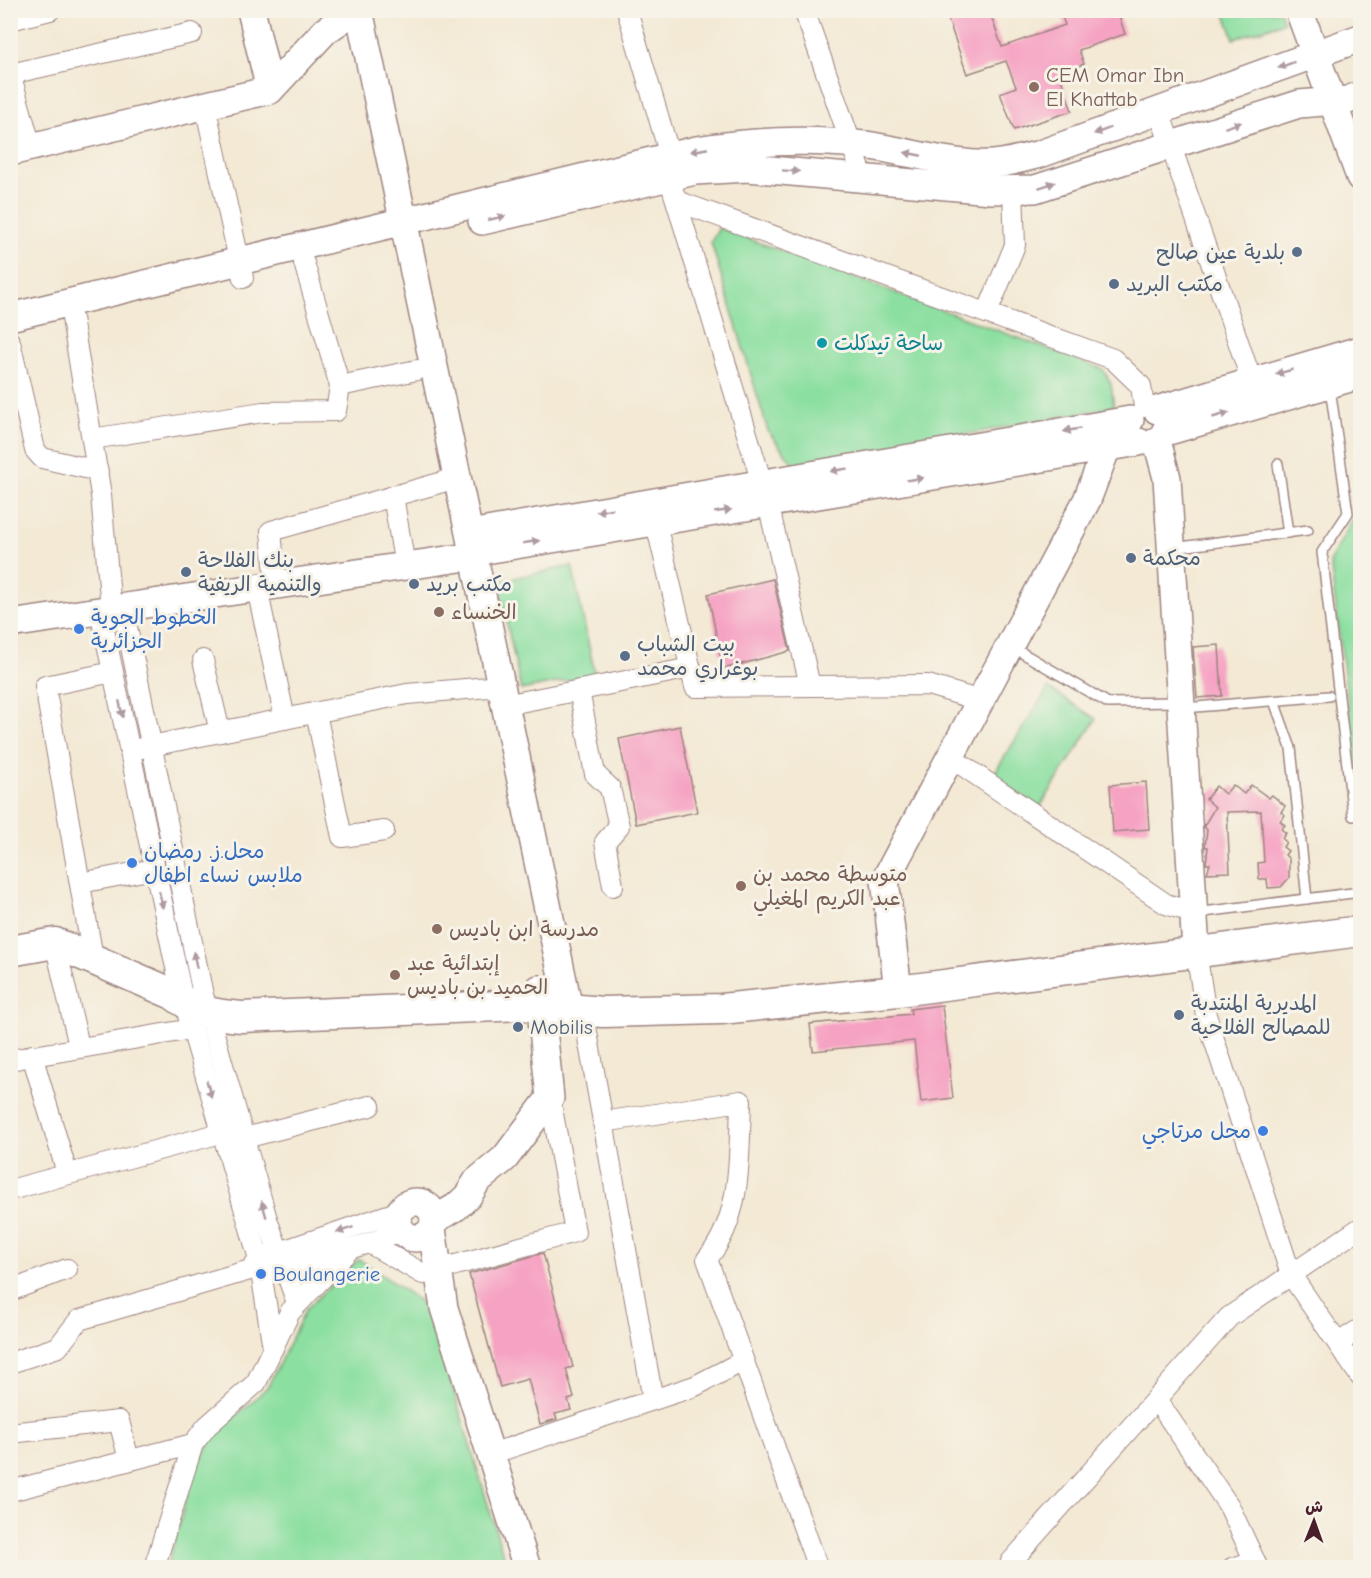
<svg xmlns="http://www.w3.org/2000/svg" width="1371" height="1578" font-family="'Comic Neue','Playpen Sans Arabic',sans-serif">
<rect width="100%" height="100%" fill="#f7f3e8"/>
<filter id="ink" filterUnits="userSpaceOnUse"><feTurbulence type="fractalNoise" baseFrequency=".0167" numOctaves="2"/><feDisplacementMap in="SourceGraphic" scale="12" xChannelSelector="R" yChannelSelector="G"/><feConvolveMatrix kernelMatrix="1 2 1 2 8 2 1 2 1" color-interpolation-filters="sRGB"/></filter>
<filter id="wash" filterUnits="userSpaceOnUse"><feTurbulence type="fractalNoise" baseFrequency=".008" numOctaves="4" result="noise"/><feDisplacementMap in="SourceGraphic" scale="24" xChannelSelector="R" yChannelSelector="G"/><feGaussianBlur stdDeviation="1.35" result="paint"/><feColorMatrix in="noise" values="0 0 0 0 0 0 0 0 0 0 0 0 0 0 0 0 0 1.4 0 .05"/><feComposite in="paint" operator="in"/></filter>
<g filter="url(#wash)">
<rect width="100%" height="100%" fill="#f3e9d4"/>
<!-- green -->
<g fill="#8bdfa0" stroke="#6a7f66" stroke-width="1.5">
<polygon points="1224,11 1280,11 1284,22 1234,39"/>
<polygon points="719,228 1103,369 1111,384 1114,407 795,466 768,431 711,242"/>
<polygon points="1360,513 1360,798 1330,561 1356,514"/>
<polygon points="572,566 595,675 521,690 498,581"/>
<polygon points="1048,688 1096,719 1040,807 992,777"/>
<polygon points="359,1259 428,1307 507,1567 167,1568 193,1475 214,1433 249,1405 268,1386 306,1309"/>
</g>
<g id="blocks">
<!-- building -->
<g fill="#f6a2c3">
<polygon points="945,10 989,10 1002,47 1065,25 1062,17 1082,10 1117,10 1125,34 1079,50 1084,64 1059,73 1072,111 1014,130 1000,93 1016,87 1006,61 967,74"/>
<polygon points="773,579 790,651 723,669 708,594"/>
<polygon points="1219,645 1222,696 1197,698 1193,647"/>
<polygon points="680,726 697,812 636,824 619,739"/>
<polygon points="1146,782 1149,829 1113,832 1110,785"/>
<polygon points="1233,785 1244,794 1251,785 1269,798 1272,795 1285,806 1281,812 1285,815 1280,821 1285,825 1281,829 1286,833 1282,838 1286,842 1283,847 1288,851 1285,855 1289,859 1289,878 1281,887 1268,888 1267,879 1259,879 1258,863 1264,862 1261,811 1227,812 1230,872 1207,873 1210,864 1206,864 1208,847 1205,847 1207,830 1204,826 1215,807 1206,799 1216,786 1225,794"/>
<polygon points="942,1005 953,1098 921,1102 914,1041 813,1051 810,1024 911,1014 910,1009"/>
<polygon points="543,1253 573,1367 566,1369 574,1398 568,1400 571,1410 555,1414 557,1419 540,1424 528,1379 500,1387 469,1274"/>
</g>
</g>
</g>
<g filter="url(#ink)">
<use href="#blocks" fill-opacity="0" stroke="#9e8480" stroke-width="1.5"/>
<g fill="none" stroke-linecap="round" stroke-linejoin="round">
<!-- lane casing -->
<g stroke="#9e8480" stroke-width="12">
<g id="lane">
<polyline points="1330,388 1348,513 1322,552 1353,816"/>
<polyline points="1278,464 1288,533"/>
<polyline points="1173,548 1308,530"/>
<polyline points="1012,647 1108,703 1178,702"/>
<polyline points="1274,701 1291,748 1307,899"/>
<polyline points="1184,708 1329,696"/>
<polyline points="1196,913 1360,892"/>
</g>
</g>
<!-- street casing -->
<g stroke="#9e8480" stroke-width="22">
<g id="street">
<polyline points="627,10 670,156 669,177 768,503 810,686"/>
<polyline points="804,10 863,177"/>
<polyline points="10,20 50,10"/>
<polyline points="10,73 31,147"/>
<polyline points="10,74 192,33"/>
<polyline points="205,105 243,278"/>
<polyline points="1159,111 1252,382"/>
<polyline points="677,201 1113,359 1141,386 1144,407"/>
<polyline points="987,313 1015,245 1013,191"/>
<polyline points="72,318 101,495 111,609"/>
<polyline points="10,342 35,450 42,458 98,471"/>
<polyline points="340,386 417,370"/>
<polyline points="92,439 263,412 336,411 340,386 304,263"/>
<polyline points="393,496 405,566"/>
<polyline points="653,511 695,687 928,685 981,701"/>
<polyline points="276,585 271,531 457,478"/>
<polyline points="257,588 285,719"/>
<polyline points="123,608 203,995 267,1219 297,1303"/>
<polyline points="100,611 181,991 259,1259 273,1348"/>
<polyline points="203,660 220,732"/>
<polyline points="579,690 595,774 610,788 619,826 605,842 613,886"/>
<polyline points="505,705 691,668"/>
<polyline points="316,713 342,837 384,831"/>
<polyline points="141,748 407,694 501,686"/>
<polyline points="950,757 1166,904 1194,913"/>
<polyline points="80,883 154,869"/>
<polyline points="55,943 79,1046"/>
<polyline points="1196,951 1206,1015 1291,1275 1360,1376"/>
<polyline points="93,958 45,686 113,672"/>
<polyline points="583,1010 653,1400"/>
<polyline points="32,1055 67,1173"/>
<polyline points="10,1060 192,1029"/>
<path d="M603 1122 741 1101C739 1152 743 1217 707 1259L818 1568"/>
<polyline points="233,1141 370,1106"/>
<polyline points="10,1190 232,1130"/>
<polyline points="369,1243 401,1231"/>
<polyline points="272,1272 369,1243 423,1274 575,1232 550,1098"/>
<polyline points="10,1291 67,1269"/>
<polyline points="1338,1343 1360,1329"/>
<polyline points="10,1363 58,1347 79,1320 250,1270 259,1259 400,1211"/>
<polyline points="1156,1399 1229,1506 1258,1568"/>
<polyline points="10,1433 119,1421 129,1460"/>
<polyline points="491,1454 695,1386 743,1361"/>
<polyline points="10,1491 193,1444"/>
<polyline points="154,1568 193,1444 207,1426 256,1383 290,1312 348,1251"/>
<polyline points="1009,1568 1011,1562 1229,1317 1360,1228"/>
<polyline points="1232,1568 1255,1561"/>
</g>
</g>
<!-- secondary casing -->
<g stroke="#9e8480" stroke-width="30">
<g id="secondary">
<polyline points="251,10 270,90"/>
<polyline points="359,10 569,1009"/>
<polyline points="1299,10 1360,177"/>
<polyline points="10,152 270,90 325,31 355,10"/>
<polyline points="482,221 695,171 748,168 991,190 1035,189 1299,104 1348,100 1360,95"/>
<path d="M10 317 696 150C752 141 808 138 864 145 902 150 939 162 977 164 998 166 1020 159 1040 154L1360 38"/>
<polyline points="1157,410 1360,350"/>
<polyline points="1165,432 1360,375"/>
<polyline points="1157,441 1167,478 1196,951"/>
<polyline points="481,532 1130,420"/>
<polyline points="473,552 1139,442"/>
<polyline points="10,624 474,556"/>
<polyline points="898,991 885,880 1087,500 1107,447"/>
<circle cx="416" cy="1220" r="18"/>
<polyline points="434,1220 456,1207 468,1196 477,1181 505,1158 550,1098 539,989"/>
<polyline points="432,1229 444,1308 527,1568"/>
</g>
</g>
<!-- primary casing -->
<g stroke="#9e8480" stroke-width="33">
<path id="primary" d="M10 951 55 943 173 994C194 1011 215 1015 242 1017L522 1005 603 1012 721 1009 898 991 1360 931"/>
</g>
<!-- lane -->
<use href="#lane" stroke="#fff" stroke-width="9"/>
<!-- street -->
<use href="#street" stroke="#fff" stroke-width="20"/>
<!-- secondary -->
<use href="#secondary" stroke="#fff" stroke-width="27"/>
<!-- primary -->
<use href="#primary" stroke="#fff" stroke-width="30"/>
</g>
<!-- one-way arrows -->
<defs><path id="oneway-solid" d="M-6-.8H1V-3.2L6.5 0L1 3.2V.8H-6Z" transform="scale(1.5)"/></defs>
<g fill="#ae9aa0">
<use href="#oneway-solid" transform="translate(1286 65) rotate(160)"/>
<use href="#oneway-solid" transform="translate(1233 125) rotate(-18)"/>
<use href="#oneway-solid" transform="translate(1102 131) rotate(160)"/>
<use href="#oneway-solid" transform="translate(699 150) rotate(169)"/>
<use href="#oneway-solid" transform="translate(913 154) rotate(-169)"/>
<use href="#oneway-solid" transform="translate(791 171) rotate(4)"/>
<use href="#oneway-solid" transform="translate(1047 185) rotate(-18)"/>
<use href="#oneway-solid" transform="translate(497 218) rotate(-13)"/>
<use href="#oneway-solid" transform="translate(1284 372) rotate(164)"/>
<use href="#oneway-solid" transform="translate(1221 415) rotate(-16)"/>
<use href="#oneway-solid" transform="translate(1072 430) rotate(170)"/>
<use href="#oneway-solid" transform="translate(839 470) rotate(170)"/>
<use href="#oneway-solid" transform="translate(915 479) rotate(-9)"/>
<use href="#oneway-solid" transform="translate(605 510) rotate(170)"/>
<use href="#oneway-solid" transform="translate(723 511) rotate(-9)"/>
<use href="#oneway-solid" transform="translate(531 542) rotate(-9)"/>
<use href="#oneway-solid" transform="translate(121 709) rotate(78)"/>
<use href="#oneway-solid" transform="translate(161 900) rotate(78)"/>
<use href="#oneway-solid" transform="translate(195 960) rotate(-102)"/>
<use href="#oneway-solid" transform="translate(209 1089) rotate(74)"/>
<use href="#oneway-solid" transform="translate(264 1209) rotate(-106)"/>
<use href="#oneway-solid" transform="translate(345 1230) rotate(162)"/>
</g>
</g>
<!-- markers -->
<g fill="#8d6e63" stroke="#f7f3e8" stroke-width="2">
<circle cx="1034" cy="87" r="6"/>
<circle cx="439" cy="612" r="6"/>
<circle cx="741" cy="886" r="6"/>
<circle cx="437" cy="929" r="6"/>
<circle cx="395" cy="975" r="6"/>
</g>
<g fill="#5c6f8a" stroke="#f7f3e8" stroke-width="2">
<circle cx="1297" cy="252" r="6"/>
<circle cx="1114" cy="284" r="6"/>
<circle cx="1131" cy="558" r="6"/>
<circle cx="186" cy="572" r="6"/>
<circle cx="414" cy="584" r="6"/>
<circle cx="625" cy="656" r="6"/>
<circle cx="1179" cy="1015" r="6"/>
<circle cx="518" cy="1027" r="6"/>
</g>
<circle fill="#0f9aa8" stroke="#f7f3e8" stroke-width="2" cx="822" cy="343" r="6"/>
<g fill="#3f7fe0" stroke="#f7f3e8" stroke-width="2">
<circle cx="79" cy="629" r="6"/>
<circle cx="132" cy="863" r="6"/>
<circle cx="1263" cy="1131" r="6"/>
<circle cx="261" cy="1274" r="6"/>
</g>
<g text-anchor="middle" stroke-width="6" stroke-linejoin="round" paint-order="stroke">
<!-- education labels -->
<g font-size="21" fill="#785e54" stroke="#f7f3e8" text-anchor="start">
<text x="1046" y="82">CEM Omar Ibn<tspan x="1046" dy="24">El Khattab</tspan></text>
<text x="451" y="619">الخنساء</text>
<text x="753" y="881">متوسطة محمد بن<tspan x="753" dy="24">عبد الكريم المغيلي</tspan></text>
<text x="449" y="936">مدرسة ابن باديس</text>
<text x="407" y="970">إبتدائية عبد<tspan x="407" dy="24">الحميد بن باديس</tspan></text>
</g>
<!-- service labels -->
<g font-size="21" fill="#4e5e75" stroke="#f7f3e8" text-anchor="start">
<text x="1285" y="259" text-anchor="end">بلدية عين صالح</text>
<text x="1126" y="291">مكتب البريد</text>
<text x="1143" y="565">محكمة</text>
<text x="198" y="567">بنك الفلاحة<tspan x="198" dy="24">والتنمية الريفية</tspan></text>
<text x="426" y="591">مكتب بريد</text>
<text x="637" y="651">بيت الشباب<tspan x="637" dy="24">بوغراري محمد</tspan></text>
<text x="1191" y="1010">المديرية المنتدبة<tspan x="1191" dy="24">للمصالح الفلاحية</tspan></text>
<text x="530" y="1034">Mobilis</text>
</g>
<!-- culture labels -->
<g font-size="21" fill="#0d838f" stroke="#f7f3e8" text-anchor="start">
<text x="834" y="350">ساحة تيدكلت</text>
</g>
<!-- shop labels -->
<g font-size="21" fill="#366cbe" stroke="#f7f3e8" text-anchor="start">
<text x="91" y="624">الخطوط الجوية<tspan x="91" dy="24">الجزائرية</tspan></text>
<text x="144" y="858">محل.ز. رمضان<tspan x="144" dy="24">ملابس نساء اطفال</tspan></text>
<text x="1251" y="1138" text-anchor="end">محل مرتاجي</text>
<text x="273" y="1281">Boulangerie</text>
</g>
</g>
<!-- margin -->
<rect width="1371" height="1578" fill="none" stroke="#f7f3e8" stroke-width="36"/>
<!-- north arrow -->
<g transform="translate(1314 1521) rotate(1)" stroke="#f7f3e8" stroke-width="4.5" paint-order="stroke">
<path d="M0-4.5L10 22L0 15L-10 22Z" fill="#4a1f2b"/>
<text y="-9" font-size="16" font-weight="bold" text-anchor="middle" fill="#4a1f2b">ش</text>
</g>
</svg>
